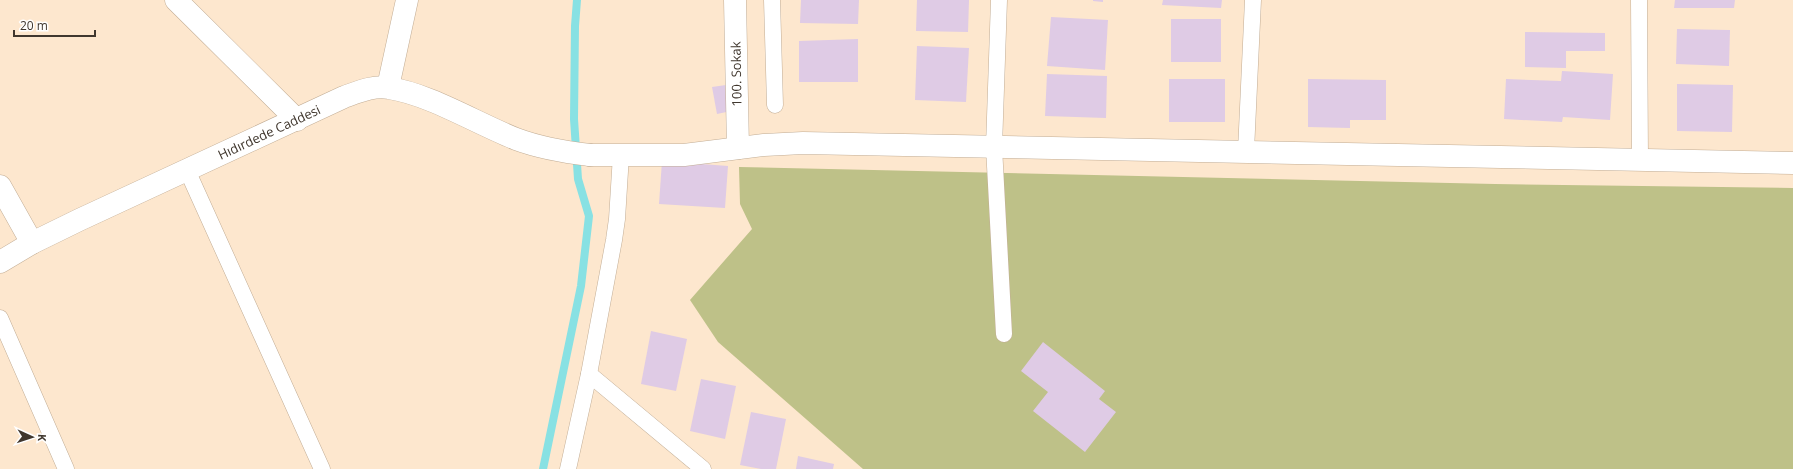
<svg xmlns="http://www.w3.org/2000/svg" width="1793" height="469" font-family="'Open Sans',sans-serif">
<rect width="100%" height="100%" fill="#fde7ce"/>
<!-- green -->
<polygon fill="#bec188" points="739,167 1495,184 1793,188 1793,469 863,469 718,342 690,300 752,229 740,204"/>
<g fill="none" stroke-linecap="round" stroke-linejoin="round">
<!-- stream -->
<polyline stroke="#88e1e3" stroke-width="8" points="543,469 581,286 589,216 578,179 574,119 575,26 577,0"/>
</g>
<!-- building -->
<g fill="#dfcbe5">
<polygon points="801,0 859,0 858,24 800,23"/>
<polygon points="917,0 969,0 968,32 916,31"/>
<polygon points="1093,0 1103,0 1103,2 1093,1"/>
<polygon points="1163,0 1222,0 1221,8 1162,5"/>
<polygon points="1675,0 1735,0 1734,8 1674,8"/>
<polygon points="1051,17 1108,20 1105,70 1047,66"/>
<rect x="1171" y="19" width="50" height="43"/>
<polygon points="1677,29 1730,30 1729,66 1676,64"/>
<polygon points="1525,32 1605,33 1605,51 1566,51 1566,68 1525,67"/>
<polygon points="858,39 858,82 799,82 799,41"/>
<polygon points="917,46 969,48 966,102 915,100"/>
<polygon points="1562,71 1613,74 1610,120 1563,117 1562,122 1504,119 1506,79 1561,81"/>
<polygon points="1047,74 1107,76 1106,118 1045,116"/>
<rect x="1169" y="79" width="56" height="43"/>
<polygon points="1308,79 1386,80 1386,120 1350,120 1350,128 1308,127"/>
<polygon points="1677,84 1733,85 1732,132 1677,131"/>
<polygon points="726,85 731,111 717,114 712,87"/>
<polygon points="662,161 728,166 725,208 659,204"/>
<polygon points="651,331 687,339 676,391 641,384"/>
<polygon points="1043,342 1105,391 1099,399 1116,412 1085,452 1033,411 1048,392 1021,371"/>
<polygon points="701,379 736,386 725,439 690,431"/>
<polygon points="751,412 786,419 776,469 761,469 740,465"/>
<polygon points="798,456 834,464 833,469 796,469"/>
</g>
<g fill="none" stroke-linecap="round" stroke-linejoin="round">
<!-- service casing -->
<g stroke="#c2ad95" stroke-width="17">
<g id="service">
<polyline points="772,0 775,105"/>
<polyline points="999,0 994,147 1004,334"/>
<polyline points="1639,0 1640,160"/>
<polyline points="1246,151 1253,0"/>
<polyline points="187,170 322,469"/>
<polyline points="0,318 66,469"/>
<polyline points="589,374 703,469"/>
<polyline points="568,469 589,374 614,240 617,219 621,155"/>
</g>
</g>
<!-- minor casing -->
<g stroke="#c2ad95" stroke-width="23">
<g id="minor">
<polyline points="176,0 297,120"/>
<polyline points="735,0 738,148"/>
<polyline points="388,87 407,0"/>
<polyline points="590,155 684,155 764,145 803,143 1793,163"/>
<polyline points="0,186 32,243"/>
</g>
</g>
<!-- tertiary casing -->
<g stroke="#c2ad95" stroke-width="23">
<path id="tertiary" d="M0 262 32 243 79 220 344 97C358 92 374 85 389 88 429 94 476 123 516 139 540 148 564 152 590 155"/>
</g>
<!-- service -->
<use href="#service" stroke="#fff" stroke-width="16"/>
<!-- minor -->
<use href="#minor" stroke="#fff" stroke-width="22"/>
<!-- tertiary -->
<use href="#tertiary" stroke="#fff" stroke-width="22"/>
</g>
<g text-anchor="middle" stroke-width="4" stroke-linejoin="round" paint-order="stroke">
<!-- street labels -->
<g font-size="13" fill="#40372e" stroke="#fff">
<text transform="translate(736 74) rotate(-91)" y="5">100. Sokak</text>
<text transform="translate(269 132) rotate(-25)" y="5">Hıdırdede Caddesi</text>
</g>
</g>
<!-- north arrow -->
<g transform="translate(32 437) rotate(93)" stroke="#ffffff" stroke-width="3" paint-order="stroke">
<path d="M0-3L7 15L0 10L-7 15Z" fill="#40372e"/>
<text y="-6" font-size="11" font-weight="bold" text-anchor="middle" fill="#40372e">K</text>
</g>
<!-- scale -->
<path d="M14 30v6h81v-6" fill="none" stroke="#40372e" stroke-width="2"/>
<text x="20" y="30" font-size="12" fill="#40372e" stroke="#ffffff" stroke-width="3" paint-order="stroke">20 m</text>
</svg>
